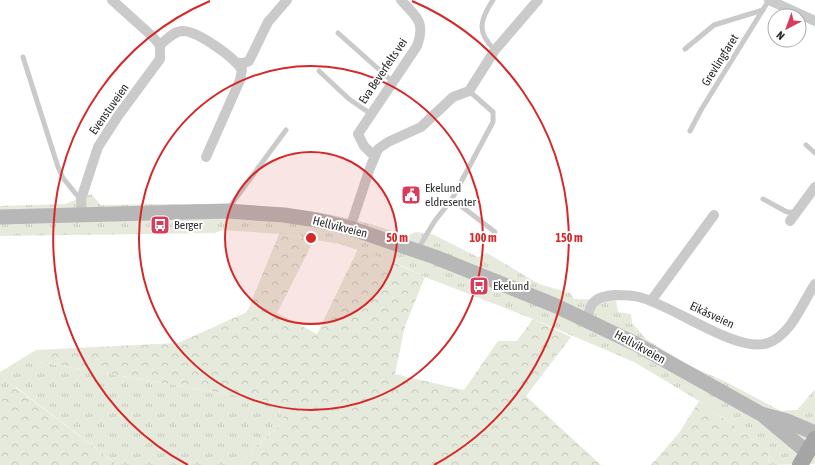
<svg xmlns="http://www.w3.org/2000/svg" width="815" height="465" font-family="'Asap Condensed',sans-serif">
<defs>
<pattern id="grass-tufts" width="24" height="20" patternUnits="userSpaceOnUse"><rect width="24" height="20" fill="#e5eadc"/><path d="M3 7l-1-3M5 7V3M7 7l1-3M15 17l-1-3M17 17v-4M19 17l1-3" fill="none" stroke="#c5c9bd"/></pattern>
<pattern id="forest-crowns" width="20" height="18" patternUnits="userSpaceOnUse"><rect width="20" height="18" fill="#e5eadc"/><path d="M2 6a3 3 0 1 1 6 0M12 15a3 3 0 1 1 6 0" fill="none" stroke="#c5c9bd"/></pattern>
</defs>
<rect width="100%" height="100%" fill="#fff"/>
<!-- grass -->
<g fill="url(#grass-tufts)">
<path d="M91 194 101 205C203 204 308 198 406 236L416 232 432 234 478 257 487 253 539 284 570 293 574 299 616 300 618 312 631 314 632 323 646 339 684 363 728 383 781 411 797 410 815 389V464L769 465 768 450 699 401 634 362 533 319 425 277 403 266 340 244 279 234 223 230 215 233 0 236V206L65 204Z"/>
<polygon points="36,350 40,362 274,402 285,421 254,448 241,465 118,465 16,387 0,387 0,372"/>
</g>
<!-- forest -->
<g fill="url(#forest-crowns)">
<path d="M279 234 314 240 277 313 317 334 358 249C381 257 403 266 425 277L405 326 395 374 464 390 498 341H517L533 319 571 337 526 396 601 465H241L254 448 285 421 274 402 40 362 36 350 178 343 247 312Z"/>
<polygon points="0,387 15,387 118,465 0,465"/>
<polygon points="699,401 768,450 769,465 651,465 679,433"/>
</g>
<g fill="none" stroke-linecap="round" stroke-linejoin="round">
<!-- lane -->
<g stroke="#cacaca" stroke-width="5">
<path d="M493 0C480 20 476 32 495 50"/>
<polyline points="338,33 393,82"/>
<polyline points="685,49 714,25 763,10"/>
<polyline points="23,57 58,167 63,178 80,199"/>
<polyline points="319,71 349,99 371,114"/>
<polyline points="690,131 701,110 769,0"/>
<polyline points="806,145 815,153"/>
<polyline points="452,199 495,232"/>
<polyline points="763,199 787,212 796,212"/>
<polyline points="228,209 286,130"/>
<polyline points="418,249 434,222 452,199 493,122 493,112 469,91"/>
</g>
<!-- street -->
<g stroke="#cacaca" stroke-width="10">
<polyline points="769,0 815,21"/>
<path d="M160 45C167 39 174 31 183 31 199 32 234 57 242 70L240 80 206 157"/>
<polyline points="238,63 244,63 249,61 268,22 287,0"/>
<path d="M374 156 364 146 358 134 417 46C426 21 416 17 401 0"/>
<polyline points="82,215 81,199 98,147 118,116 160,59 160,45 152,36 112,0"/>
<polyline points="790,221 815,187"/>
<polyline points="350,228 370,168 378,149 388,142 421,127 453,97 469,91 495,50 538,0"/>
<polyline points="651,301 714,215"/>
<path d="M587 320C588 315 589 308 593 303 598 297 606 296 615 295 623 295 631 295 639 297 673 305 737 354 768 343 792 334 802 303 815 284"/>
</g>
<!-- secondary -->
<g stroke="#b7b7b7" stroke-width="15">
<polyline points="0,217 227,211 284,215 317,220 350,228 435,257 554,305 636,344 761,414 787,421 815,433"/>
<polyline points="765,417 807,452"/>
</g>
<!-- primary -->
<polyline stroke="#a5a5a5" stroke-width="16" points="800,465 815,439"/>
</g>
<!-- distance rings -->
<circle cx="311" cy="238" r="86" fill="#d62828" fill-opacity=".12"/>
<g fill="none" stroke="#d62828" stroke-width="2">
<circle cx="311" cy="238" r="86"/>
<circle cx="311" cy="238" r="172"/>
<path d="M188 465A258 258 0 0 1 210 1M412 1A258 258 0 0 1 434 465"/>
</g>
<!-- icons -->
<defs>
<g id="civic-square" transform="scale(1)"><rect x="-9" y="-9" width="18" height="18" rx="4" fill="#d83c5a" stroke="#fff"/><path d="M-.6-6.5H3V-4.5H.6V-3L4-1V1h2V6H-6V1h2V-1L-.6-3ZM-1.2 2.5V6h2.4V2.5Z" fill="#fff"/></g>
<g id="bus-square" transform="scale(1)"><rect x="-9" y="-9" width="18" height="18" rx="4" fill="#d83c5a" stroke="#fff"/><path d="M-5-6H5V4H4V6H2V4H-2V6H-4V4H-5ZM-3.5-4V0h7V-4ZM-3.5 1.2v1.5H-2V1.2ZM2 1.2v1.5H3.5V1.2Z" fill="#fff"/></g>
</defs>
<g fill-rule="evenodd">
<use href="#civic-square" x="411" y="195"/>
<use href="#bus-square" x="160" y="225"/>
<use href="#bus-square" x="479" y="286"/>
</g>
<g text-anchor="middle" stroke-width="4" stroke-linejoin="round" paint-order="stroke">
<!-- street labels -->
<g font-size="12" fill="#2d2d2d" stroke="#fff">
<text transform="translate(720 60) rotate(-58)" y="4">Grevlingfaret</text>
<text transform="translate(383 71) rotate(-56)" y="4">Eva Beverfelts vei</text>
<text transform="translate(109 109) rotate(-55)" y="4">Evenstuveien</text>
<text transform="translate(340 227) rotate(14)" y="4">Hellvikveien</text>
<text transform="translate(712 315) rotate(25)" y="4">Eikåsveien</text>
<text transform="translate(640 347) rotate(29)" y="4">Hellvikveien</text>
</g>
<!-- poi labels -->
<g font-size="12" fill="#2d2d2d" stroke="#fff" text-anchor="start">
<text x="425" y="192">Ekelund<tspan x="425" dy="14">eldresenter</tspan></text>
<text x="174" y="229">Berger</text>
<text x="493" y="290">Ekelund</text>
</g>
</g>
<circle cx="311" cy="238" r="6" fill="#d62828" stroke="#fff" stroke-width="2"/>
<g font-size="12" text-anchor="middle" font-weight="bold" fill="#d62828" stroke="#fff" stroke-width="4" stroke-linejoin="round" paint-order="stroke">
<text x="397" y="242">50 m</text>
<text x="483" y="242">100 m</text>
<text x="569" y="242">150 m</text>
</g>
<!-- north arrow -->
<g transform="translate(787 28) rotate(221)"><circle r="19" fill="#ffffff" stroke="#ababab"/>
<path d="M0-3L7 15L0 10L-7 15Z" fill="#d83c5a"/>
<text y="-6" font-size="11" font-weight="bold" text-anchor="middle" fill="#2d2d2d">N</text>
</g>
</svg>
